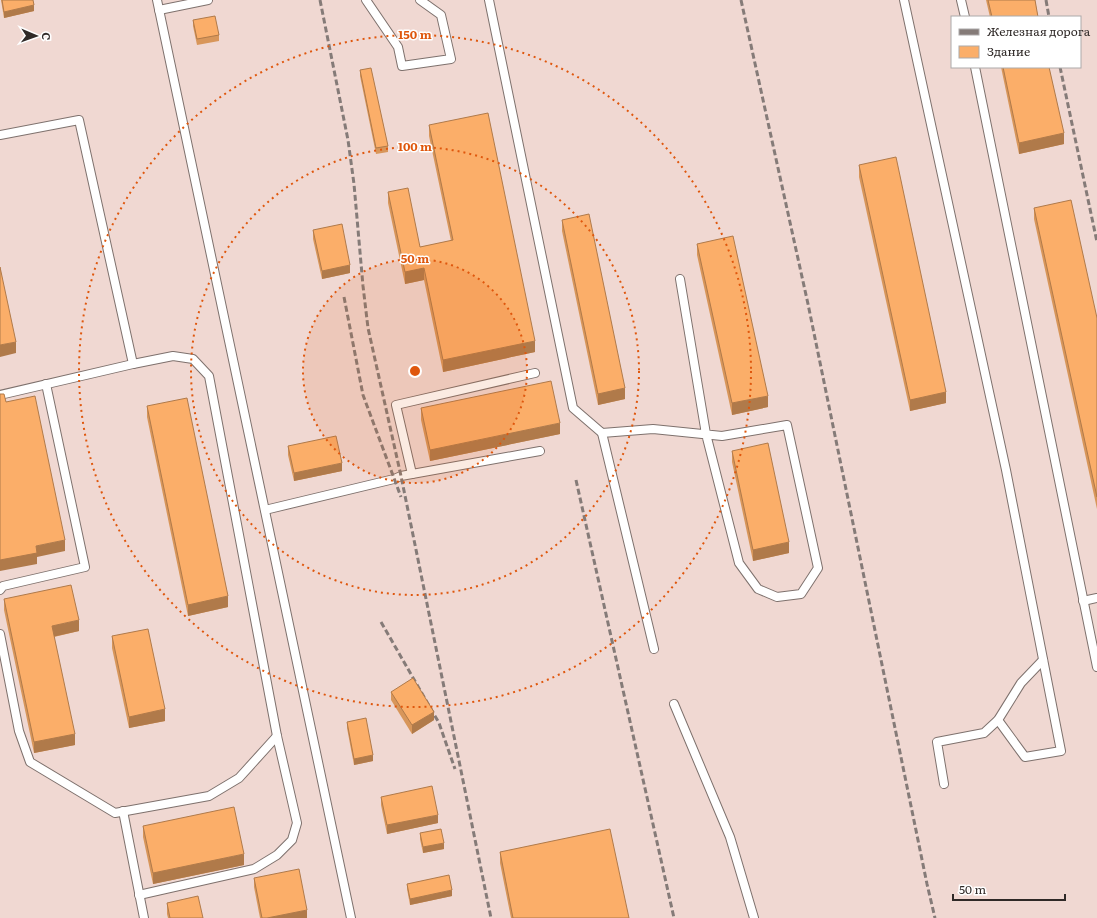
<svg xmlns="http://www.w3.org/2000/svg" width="1097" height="918" font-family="Literata,serif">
<rect width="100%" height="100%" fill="#f7e7e4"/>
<!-- built -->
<path fill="#f0d8d2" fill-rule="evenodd" d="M0 0H1097V918H0ZM952 17H1080V67H952Z"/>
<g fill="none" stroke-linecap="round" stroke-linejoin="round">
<!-- lane casing -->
<g stroke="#7e716d" stroke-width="10">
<g id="lane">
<polyline points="157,0 351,918"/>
<polyline points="366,0 398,47 402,66 451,59 441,15 420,0"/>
<polyline points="489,0 573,408 602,433 653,429 722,436 787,425 818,568 801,594 777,597 758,589 739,563 706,434 680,279"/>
<polyline points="904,0 1006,470 1061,751 1025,757 998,720"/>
<polyline points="961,0 965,17"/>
<polyline points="159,10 208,0"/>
<polyline points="975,67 1097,667"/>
<polyline points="0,135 79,120 133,364"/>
<polyline points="0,395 133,364 173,356 193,359 209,376 277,736 297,823 292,840 277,855 254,869 139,895"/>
<polyline points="602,433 654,649"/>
<polyline points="412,474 396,405 535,373"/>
<polyline points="265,510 394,479 401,476 540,451"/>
<polyline points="0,590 3,586 85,567 46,384"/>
<polyline points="1083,601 1097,598"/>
<polyline points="0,634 19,731 30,762 115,813 209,796 239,778 277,736"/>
<polyline points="674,704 730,837 754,918"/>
<polyline points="944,784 937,742 984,733 998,720 1021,683 1043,660"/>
<polyline points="123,811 144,918"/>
</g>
</g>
<!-- lane -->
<use href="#lane" stroke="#fff" stroke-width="8"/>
<!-- rail -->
<g stroke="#857b78" stroke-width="3" stroke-dasharray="6 3" stroke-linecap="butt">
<polyline points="320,0 348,140 354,184 363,286 368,328 401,476 491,918"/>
<polyline points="741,0 808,304 927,884 935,918"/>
<polyline points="1046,0 1049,17"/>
<polyline points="1060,67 1097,242"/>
<polyline points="344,297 363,395 401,497"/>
<polyline points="576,480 674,918"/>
<polyline points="381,622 439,723 455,769"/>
</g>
</g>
<!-- wall -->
<g fill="#d8965a">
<polygon points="1,0 33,0 34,11 4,18"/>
<polygon points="986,0 1035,0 1038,17 990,17"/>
<polygon points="193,20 219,35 219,41 197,45 193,26"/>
<polygon points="1001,67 1049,67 1064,144 1019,154"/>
<polygon points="360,70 388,146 388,152 376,154 360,76"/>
<polygon points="429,125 535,352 443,372 424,280 405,284 388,203 388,192 420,247 451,241 429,136"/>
<polygon points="859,165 946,403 910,411 859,177"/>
<polygon points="1034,208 1097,318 1097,509 1034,219"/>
<polygon points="562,220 625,399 598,405 562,231"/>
<polygon points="313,230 350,273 322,279 313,239"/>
<polygon points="697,244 768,407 732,415 697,255"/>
<polygon points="147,406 228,607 188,616 147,417"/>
<polygon points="421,408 560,434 430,461 421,420"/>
<polygon points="288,446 342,471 294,481 288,455"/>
<polygon points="732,451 789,553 753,561 732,462"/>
<polygon points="4,599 79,631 54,637 75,745 34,753 4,610"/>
<polygon points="112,636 165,721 129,728 112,648"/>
<polygon points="391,692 434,720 412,734 391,700"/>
<polygon points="347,722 373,761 354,765 347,728"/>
<polygon points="381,797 438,823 387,834 381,805"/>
<polygon points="143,826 244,865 153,884 143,837"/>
<polygon points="420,833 444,849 423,853 420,839"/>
<polygon points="500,852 629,918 511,918 500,863"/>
<polygon points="254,878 307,918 260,918 254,887"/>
<polygon points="407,884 452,896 410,905 407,889"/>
<polygon points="167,903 203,918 168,918 167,914"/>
</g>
<!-- shaded-wall -->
<g fill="#b07a4a">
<polygon points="34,5 34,11 4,18 4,12"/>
<polygon points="1064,133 1064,144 1019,154 1019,143"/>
<polygon points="350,265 350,273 322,279 322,271"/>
<polygon points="424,268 424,280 405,284 405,272"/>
<polygon points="535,341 535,352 443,372 443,360"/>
<polygon points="16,342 16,353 0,357 0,345"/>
<polygon points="625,388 625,399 598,405 598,394"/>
<polygon points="946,392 946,403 910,411 910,400"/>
<polygon points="768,396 768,407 732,415 732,403"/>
<polygon points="560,423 560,434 430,461 430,450"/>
<polygon points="342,463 342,471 294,481 294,473"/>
<polygon points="65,540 65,551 37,557 37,564 0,571 0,560 36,546"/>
<polygon points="789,542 789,553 753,561 753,550"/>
<polygon points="228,596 228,607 188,616 188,605"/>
<polygon points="79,620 79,631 52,637 52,626"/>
<polygon points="165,709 165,721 129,728 129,717"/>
<polygon points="434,712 434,720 412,734 412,725"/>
<polygon points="75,734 75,745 34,753 34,742"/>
<polygon points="373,755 373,761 354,765 354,759"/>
<polygon points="438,815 438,823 387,834 387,825"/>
<polygon points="444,843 444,849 423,853 423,847"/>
<polygon points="244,854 244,865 153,884 153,873"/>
<polygon points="452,890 452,896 410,905 410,899"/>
<polygon points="307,910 307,918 267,918"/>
</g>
<!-- building -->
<g fill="#fbae69" stroke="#b07a4a">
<polygon points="2,0 33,0 34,5 4,12"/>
<polygon points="988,0 1035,0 1038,17 992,17"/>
<polygon points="215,16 219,35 197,39 193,20"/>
<polygon points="1003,67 1049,67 1064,133 1019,143"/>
<polygon points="371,68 388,146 376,148 360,70"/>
<polygon points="488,113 535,341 443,360 424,268 405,272 388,192 408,188 420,247 453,240 429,125"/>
<polygon points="896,157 946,392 910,400 859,165"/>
<polygon points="1071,200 1097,318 1097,497 1034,208"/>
<polygon points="589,214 625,388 598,394 562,220"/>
<polygon points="342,224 350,265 322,271 313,230"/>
<polygon points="733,236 768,396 732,403 697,244"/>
<polygon points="0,267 16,342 0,345"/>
<polygon points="551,381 560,423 430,450 421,408"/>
<polygon points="0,394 4,394 6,402 35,396 65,540 36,546 37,553 0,560"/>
<polygon points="187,398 228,596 188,605 147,406"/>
<polygon points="336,436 342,463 294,473 288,446"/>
<polygon points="768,443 789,542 753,550 732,451"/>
<polygon points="71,585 79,620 52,626 75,734 34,742 4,599"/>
<polygon points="148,629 165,709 129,717 112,636"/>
<polygon points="413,678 434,712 412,725 391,692"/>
<polygon points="366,718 373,755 354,759 347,722"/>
<polygon points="432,786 438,815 387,825 381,797"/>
<polygon points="234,807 244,854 153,873 143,826"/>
<polygon points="441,829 444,843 423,847 420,833"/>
<polygon points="610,829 629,918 513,918 500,852"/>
<polygon points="299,869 307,910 267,918 262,918 254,878"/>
<polygon points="449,875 452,890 410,899 407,884"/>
<polygon points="198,896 203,918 170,918 167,903"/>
</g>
<!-- distance rings -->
<circle cx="415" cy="371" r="112" fill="#df570d" fill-opacity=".12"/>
<g fill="none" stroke="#df570d" stroke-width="2" stroke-dasharray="2 4">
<circle cx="415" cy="371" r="112"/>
<circle cx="415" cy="371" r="224"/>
<circle cx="415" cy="371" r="336"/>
</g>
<circle cx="415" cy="371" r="6" fill="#df570d" stroke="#fff" stroke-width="2"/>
<g font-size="12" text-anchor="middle" font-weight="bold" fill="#df570d" stroke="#fff" stroke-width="3" stroke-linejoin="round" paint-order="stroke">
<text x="415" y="39">150 m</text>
<text x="415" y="151">100 m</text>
<text x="415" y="263">50 m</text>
</g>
<!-- legend -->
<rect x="951" y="16" width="130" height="52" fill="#ffffff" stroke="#aca9a9"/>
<rect x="959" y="29" width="20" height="6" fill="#857b78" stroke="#aca9a9"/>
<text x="987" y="36" font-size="12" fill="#2f2927">Железная дорога</text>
<rect x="959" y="46" width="20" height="12" fill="#fbae69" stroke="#aca9a9"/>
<text x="987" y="56" font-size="12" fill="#2f2927">Здание</text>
<!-- north arrow -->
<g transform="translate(36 36) rotate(92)" stroke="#ffffff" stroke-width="3" paint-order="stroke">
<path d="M0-3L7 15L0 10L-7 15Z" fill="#2f2927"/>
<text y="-6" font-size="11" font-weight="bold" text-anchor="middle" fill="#2f2927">С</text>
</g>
<!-- scale -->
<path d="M953 894v6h112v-6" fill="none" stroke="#2f2927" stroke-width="2"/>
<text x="959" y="894" font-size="12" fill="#2f2927" stroke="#ffffff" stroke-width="3" paint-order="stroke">50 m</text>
</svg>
